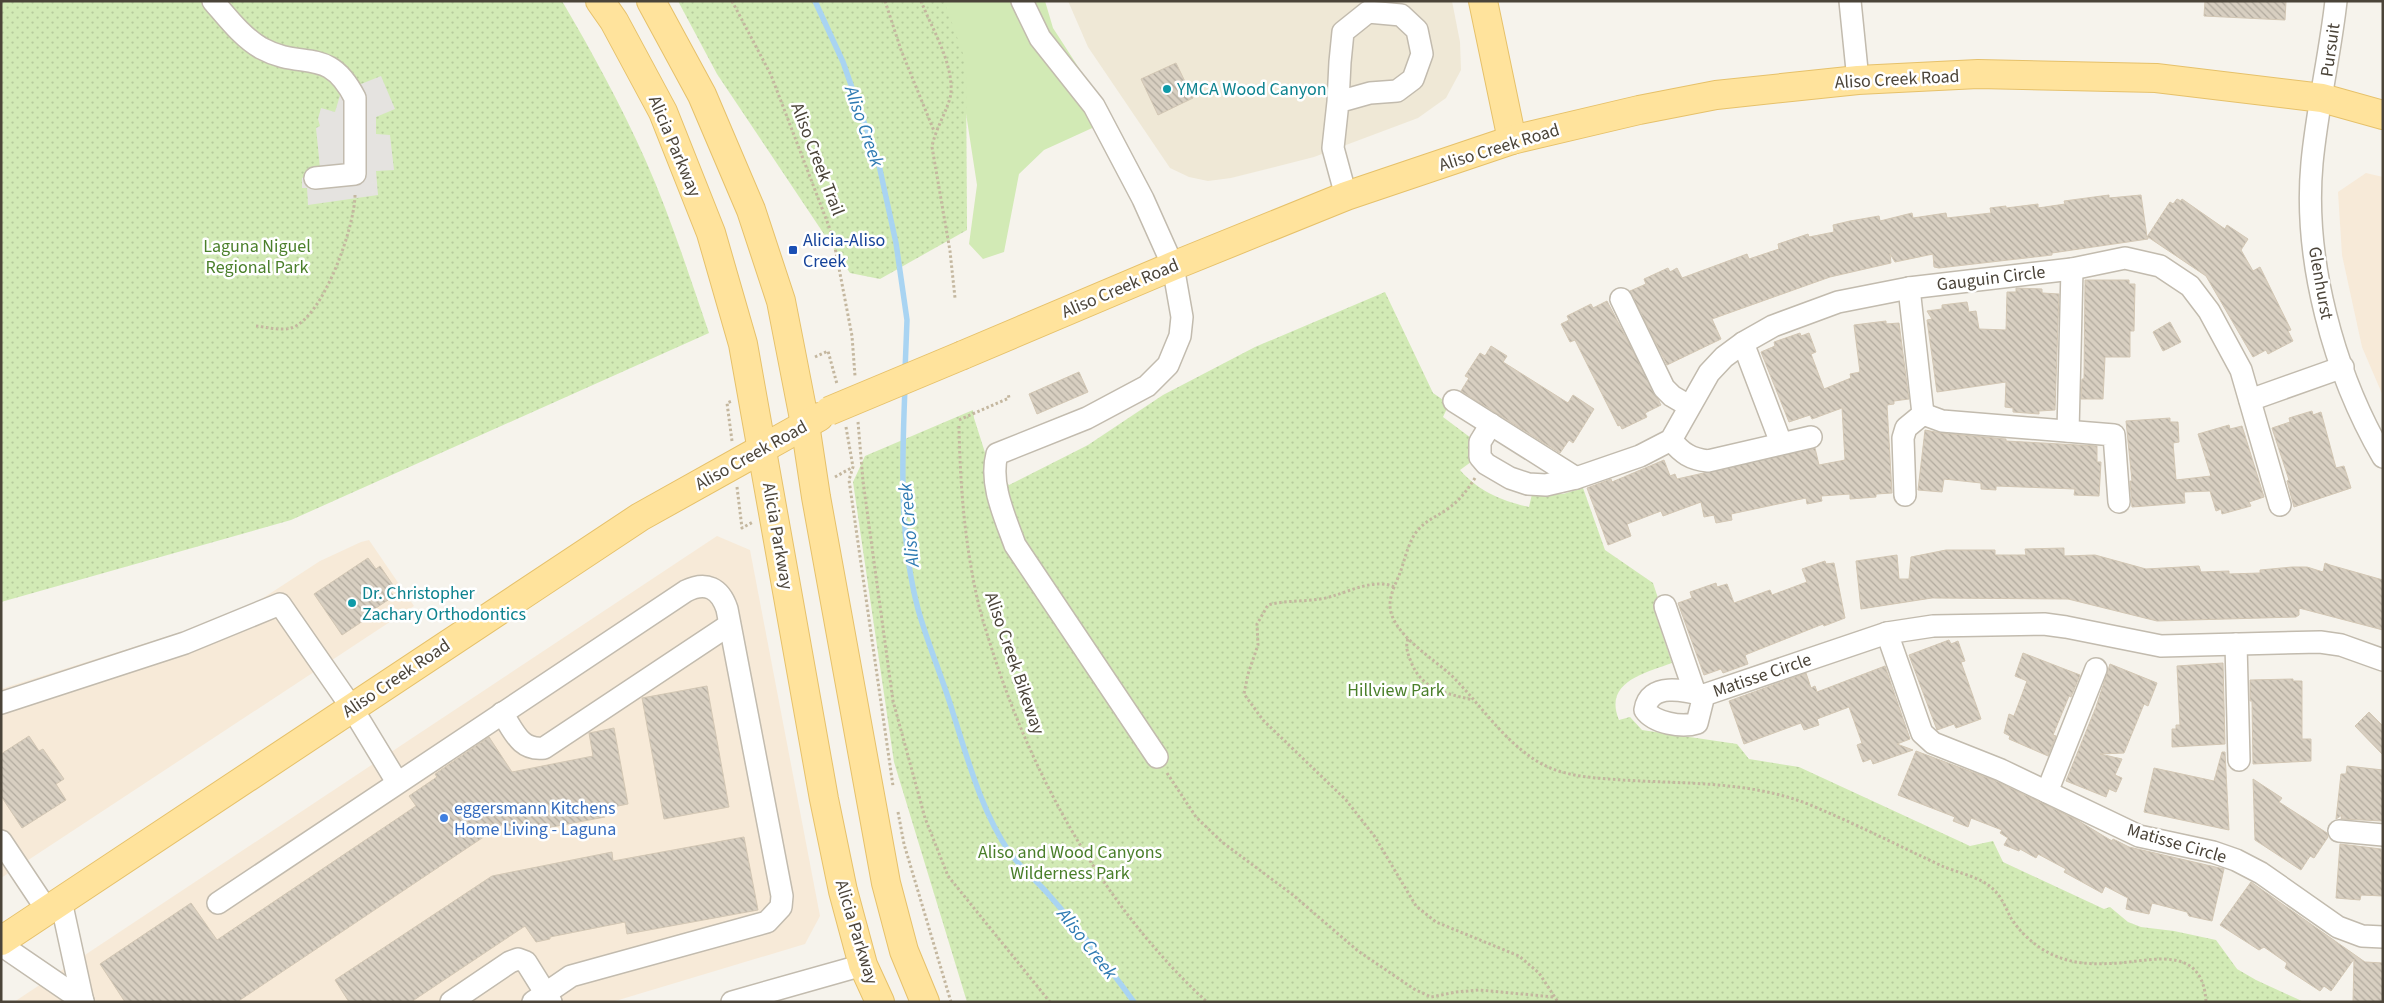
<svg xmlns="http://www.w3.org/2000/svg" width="2384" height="1003" font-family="'Source Sans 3',sans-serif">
<defs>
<pattern id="park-dots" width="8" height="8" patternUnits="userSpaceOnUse" patternTransform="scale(1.25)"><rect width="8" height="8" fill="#d2eab5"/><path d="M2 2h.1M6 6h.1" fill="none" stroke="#b6ca9c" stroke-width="1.8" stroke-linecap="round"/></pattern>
<pattern id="building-back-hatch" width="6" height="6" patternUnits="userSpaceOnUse" patternTransform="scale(1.25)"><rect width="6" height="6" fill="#d8cfc1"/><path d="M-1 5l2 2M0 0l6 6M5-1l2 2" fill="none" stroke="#b1aa9e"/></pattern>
</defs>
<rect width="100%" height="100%" fill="#f6f3ec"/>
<!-- commercial -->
<g fill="#f7ead8">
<polygon points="2366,173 2383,177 2383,396 2362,347 2342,255 2338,192"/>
<polygon points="717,536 750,550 820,916 805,944 612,1002 14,1002"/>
<polygon points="369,540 414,606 1,878 1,689 181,632 222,616 260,600 320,561 361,542"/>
</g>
<!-- education -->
<polygon fill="#efe8d6" points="1068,1 1452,1 1460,42 1461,70 1446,98 1418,118 1314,157 1231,178 1208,181 1189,177 1170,168 1088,47"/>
<!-- green -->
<polygon fill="#d2eab5" points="934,1 1045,1 1053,28 1112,119 1044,150 1019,174 1004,252 983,259 969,244 977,185 959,68"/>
<!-- park -->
<g fill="url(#park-dots)">
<path d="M1 1H562C592 52 621 105 645 159 670 215 689 275 709 333L291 520 1 602Z"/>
<polygon points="678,1 944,1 966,62 967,230 880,279 850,273 717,74"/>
<path d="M1385 292 1433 393 1449 404 1443 417 1471 438 1469 451 1471 462 1460 470C1478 491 1502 501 1529 507L1532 494H1563L1583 488 1605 550 1653 583 1660 604 1654 610 1672 663C1645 673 1603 682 1619 720L1630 717 1642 730 1737 744 1749 759 1799 767 1970 846 1993 841 2003 862 2104 909 2110 907 2128 922 2141 927 2174 931 2216 940 2237 969 2256 980 2304 1002H967L894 762 853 482 865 456 973 410 974 418 988 462 1009 485 1088 445 1163 395 1255 347Z"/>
</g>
<!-- parking -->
<polygon fill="#e5e3e0" points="381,76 395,109 376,117 376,134 390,135 394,170 376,171 378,195 308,205 307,188 302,188 302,178 320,168 316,128 320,126 318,119 321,108 335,112 341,92"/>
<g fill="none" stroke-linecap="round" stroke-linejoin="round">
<!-- stream -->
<g stroke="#a9d4f2" stroke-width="5.5">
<polyline points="815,1 843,62 879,165 896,243 907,320 905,371"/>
<path d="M905 387C902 461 899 537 918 609 928 645 943 679 953 713 968 760 982 813 1010 853 1021 868 1037 881 1049 895 1079 929 1107 965 1134 1002"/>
</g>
</g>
<!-- building -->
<g fill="url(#building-back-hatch)" stroke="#d3c7b4">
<polygon points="2205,1 2286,1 2285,20 2204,16"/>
<polygon points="1176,63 1193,98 1158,115 1141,79"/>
<polygon points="2109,195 2109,198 2141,195 2147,237 2170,202 2173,204 2177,199 2181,201 2182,199 2225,229 2227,225 2248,239 2241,250 2253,271 2260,267 2291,330 2288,331 2293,341 2268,354 2266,350 2253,357 2206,276 2148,237 2148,239 2052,253 2052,255 1939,268 1934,267 1933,254 1895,262 1890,254 1891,263 1830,277 1712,319 1721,339 1667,365 1630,291 1646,284 1644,279 1668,268 1670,272 1677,268 1682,278 1747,254 1749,259 1779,249 1778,244 1808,234 1809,237 1834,232 1833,225 1850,221 1879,216 1880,221 1912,213 1913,218 1946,213 1947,218 1991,213 1990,208 2006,206 2006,208 2038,204 2038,208 2065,204 2064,201"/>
<polygon points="2085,280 2129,280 2129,284 2135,284 2134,331 2130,331 2130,357 2105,357 2103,399 2081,399 2082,379 2084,379"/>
<polygon points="2016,288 2042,289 2042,293 2059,294 2055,410 2039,411 2039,414 2013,412 2013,408 2005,407 2006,382 1937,392 1927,320 1932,319 1927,311 1942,309 1942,305 1967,302 1969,312 1976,311 1979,329 2006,330 2007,292 2016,292"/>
<polygon points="1607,301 1661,405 1645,413 1647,417 1622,429 1620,425 1618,426 1575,340 1570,342 1561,324 1569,320 1567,316 1591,304 1593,308"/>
<polygon points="1886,321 1886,324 1899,323 1909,399 1894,401 1894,404 1887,405 1892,493 1876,494 1876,497 1850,499 1850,494 1821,496 1822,501 1807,504 1806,498 1731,514 1732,520 1716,523 1714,515 1704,517 1701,502 1663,516 1661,511 1627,524 1631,536 1608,545 1587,488 1611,479 1612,482 1664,460 1670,476 1675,474 1677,479 1815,448 1819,465 1845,460 1842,408 1812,419 1810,415 1789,422 1761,352 1775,346 1774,342 1800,333 1801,336 1809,333 1816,352 1811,354 1824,389 1851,378 1850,374 1860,372 1854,325"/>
<polygon points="2170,322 2181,342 2163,351 2153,332"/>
<polygon points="1491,346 1507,356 1503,362 1568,403 1573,395 1594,409 1573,443 1569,440 1560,453 1461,391 1469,378 1465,376 1480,353 1485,356"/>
<polygon points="1079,372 1088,392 1037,414 1029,394"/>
<polygon points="2312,411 2313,415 2321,412 2336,468 2344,466 2351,488 2294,507 2287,481 2289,480 2272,428 2290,422 2289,418"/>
<polygon points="2170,418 2170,422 2178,422 2179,442 2173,443 2176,480 2211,476 2198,434 2229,425 2230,429 2242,426 2264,497 2249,502 2251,506 2222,514 2221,509 2216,511 2210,491 2184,492 2185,503 2132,507 2130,481 2132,481 2126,421"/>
<polygon points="1925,430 1941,433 2006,439 2006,441 2097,446 2097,462 2101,462 2099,496 2074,495 2075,489 1996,486 1996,490 1981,489 1981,483 1944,479 1942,492 1918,490"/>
<polygon points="2064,548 2064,556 2095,555 2146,569 2199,566 2201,572 2229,571 2229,574 2260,573 2260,570 2292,567 2307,567 2323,572 2325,563 2330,565 2383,580 2383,630 2299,608 2299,615 2296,617 2157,621 2068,599 1932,598 1861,609 1856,561 1897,555 1899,579 1909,579 1911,557 1946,550 1995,550 1995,555 2026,555 2025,549"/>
<polygon points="368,558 376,569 380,566 395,588 390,591 394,596 373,610 375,613 342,635 314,594"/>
<polygon points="1825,561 1826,564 1834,563 1845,618 1824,626 1823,624 1745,655 1748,664 1723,673 1721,669 1704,675 1678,603 1692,598 1690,592 1716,583 1717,587 1727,584 1734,603 1770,590 1772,595 1807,582 1802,569"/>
<polygon points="1949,640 1951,644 1958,641 1965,661 1961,662 1981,719 1956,728 1954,724 1937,730 1909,655"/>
<polygon points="2023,653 2080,675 2071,697 2069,696 2053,735 2056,736 2048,756 2009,739 2010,736 2004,733 2009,714 2014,716 2027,681 2015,676"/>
<polygon points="2223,663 2225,744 2172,747 2172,729 2176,729 2176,725 2180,725 2177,666"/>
<polygon points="2110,664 2157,683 2148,706 2144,704 2124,753 2100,754 2122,759 2115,775 2122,778 2116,792 2109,789 2106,797 2066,781 2096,707"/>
<polygon points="1885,666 1910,739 1897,744 1913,750 1873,764 1871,759 1863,762 1857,745 1862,743 1849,707 1817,719 1819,725 1804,730 1801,723 1744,744 1729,701 1806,673 1811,688 1815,686 1817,692"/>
<polygon points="2293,679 2293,681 2302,681 2302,739 2311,739 2311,761 2253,764 2252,701 2250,701 2250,680"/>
<polygon points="707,686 729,807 664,819 642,698"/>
<polygon points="2369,712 2383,726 2383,755 2355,726"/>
<polygon points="614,728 628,804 603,809 605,817 510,835 503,824 237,1002 125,1002 100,964 191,903 217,940 416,806 409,796 437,777 435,774 489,737 512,772 593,756 589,733"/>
<polygon points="29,736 39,751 43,749 64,779 56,784 66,800 22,828 1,796 1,754"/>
<polygon points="1916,751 1996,781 2077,820 2112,841 2113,839 2129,847 2224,869 2212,921 2189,916 2187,912 2152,903 2149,914 2126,909 2128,898 2105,886 2102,893 2064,872 2066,869 2038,854 2036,858 2020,849 2019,851 2004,845 2008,838 2000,833 2002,830 1971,818 1968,827 1953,821 1955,817 1898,795"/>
<polygon points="2222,752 2225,752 2229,830 2144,812 2154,768 2214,781"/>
<polygon points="2347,766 2383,770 2383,821 2341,819 2342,815 2336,819 2341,774 2346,774"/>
<polygon points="2253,779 2282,798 2279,802 2327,833 2328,837 2314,858 2310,856 2301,870 2255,840"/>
<polygon points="744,837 758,910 627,934 625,922 550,937 550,939 536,942 525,926 411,1002 349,1002 335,980 492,876 612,852 613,861"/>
<polygon points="2340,844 2381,849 2383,896 2361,895 2360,900 2336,898"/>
<polygon points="2251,882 2365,962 2383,963 2383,1002 2353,1002 2354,959 2331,991 2324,986 2320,991 2285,968 2287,963 2264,947 2259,950 2220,925"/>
</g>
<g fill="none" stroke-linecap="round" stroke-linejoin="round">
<!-- minor casing -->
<g stroke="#c2bbae" stroke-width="24">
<g id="minor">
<path d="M213 1C227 17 242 37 261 48 303 71 328 45 355 98V174L315 178"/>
<path d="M1022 1 1040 38 1094 106 1143 199 1173 266 1182 317 1180 336 1168 365 1147 386 1087 418 997 454C989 484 1005 517 1015 545L1157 757"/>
<polyline points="1850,1 1858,80"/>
<path d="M2336 1C2330 55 2317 109 2312 163 2303 260 2334 373 2383 457"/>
<polyline points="1338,102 1340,62 1343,32 1368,12 1401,15 1417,30 1422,54 1413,79 1397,91 1370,93 1338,102 1333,148 1346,196"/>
<polyline points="1621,299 1664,388 1672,396 1689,406"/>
<polyline points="1743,343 1781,443"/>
<polyline points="2250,400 2343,367"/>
<polyline points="1454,401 1576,478"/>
<polyline points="1923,414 1942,421 2114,435 2119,502"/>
<polyline points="1491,424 1480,442 1480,457 1486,464 1510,478 1528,484 1546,485 1576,478 1640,456 1671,440 1709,373 1724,357 1743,343 1773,326 1838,302 1909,288 2072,269 2125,258 2160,266 2190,286 2209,311 2241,370 2280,505"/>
<polyline points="2068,431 2072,269"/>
<path d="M1671 440C1682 453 1690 459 1708 461L1811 437"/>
<polyline points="1905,495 1903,438 1906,428 1923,414 1909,288"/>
<polyline points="1665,606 1695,693"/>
<polyline points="2236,644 2239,760"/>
<polyline points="2383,660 2341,645 2320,642 2161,646 2066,627 2044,624 1933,626 1887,633 1922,733 1933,743 2001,770 2139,836 2213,852 2236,860 2261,873 2338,927 2362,936 2383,937"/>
<path d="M1704 695 1697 723C1682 728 1654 723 1645 710 1649 682 1684 690 1704 695L1887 633"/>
<polyline points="1,703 185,643 280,604 352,708 397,782"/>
<path d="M502 713C514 731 520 751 544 748L729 625"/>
<polyline points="2047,792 2096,669"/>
<polyline points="2339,831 2383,835"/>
<polyline points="1,841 47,910"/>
<polyline points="61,901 83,1002"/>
<path d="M218 903 686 591C706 581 720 588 727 609L782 896 781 907 767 922 571 976 533 1002"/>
<polyline points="1,945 83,1001"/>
<polyline points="451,1002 510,962 518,959 526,962 551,1002"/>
<polyline points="732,1002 863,965"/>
</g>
</g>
<!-- major casing -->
<g stroke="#e6c16a" stroke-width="30">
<g id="major">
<polyline points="600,1 614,21 663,112 711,233 743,344 824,799 843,891 863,965 880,1002"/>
<polyline points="651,1 702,95 751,210 781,301 805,424 816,497 886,883 904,951 925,1002"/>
<polyline points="1483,1 1512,140"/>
<polyline points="963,355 1173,266 1346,196 1512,140 1639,110 1716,95 1858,80 1978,74 2156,78 2322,98 2383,115"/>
<polyline points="1,941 640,517 819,417"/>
</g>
</g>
<!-- path -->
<g stroke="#c4b79f" stroke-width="3" stroke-dasharray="2.5 2.5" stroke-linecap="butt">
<polyline points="732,1 771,75 833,237 852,336 855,376"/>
<polyline points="885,1 901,50 934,131"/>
<path d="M921 1C932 29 953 62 951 93 949 108 935 129 932 147L950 251 955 298"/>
<path d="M256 326C266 327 281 331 291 328 323 319 356 224 355 193"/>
<polyline points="815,357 828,351 837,384"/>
<polyline points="959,420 1009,398 1008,393"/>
<polyline points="858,422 863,481 893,701 925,818 948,876 1050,1002"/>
<path d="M959 426C960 481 964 535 975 588 980 614 989 640 997 665 1039 789 1109 912 1207 1002"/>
<polyline points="846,427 853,467 849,480 893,786"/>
<polyline points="732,441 727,403 732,401"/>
<polyline points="835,477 853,467"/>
<path d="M1475 478C1468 489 1460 500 1449 508 1438 516 1426 520 1417 531 1408 543 1405 559 1400 573 1396 583 1390 594 1390 605 1390 633 1433 658 1452 676 1482 706 1503 741 1540 763 1565 777 1595 778 1623 780 1686 784 1749 781 1808 804 1854 823 1897 845 1942 866 1958 873 1981 877 1993 889 2002 897 2006 909 2011 918 2023 937 2043 953 2064 959 2082 965 2101 964 2120 963 2158 959 2203 947 2206 1002"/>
<polyline points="737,487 742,528 753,522"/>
<path d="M1394 587C1376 578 1350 591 1333 596 1312 603 1289 599 1268 605L1257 624 1258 645 1248 674 1244 694 1263 720 1346 800 1375 837 1416 906 1436 922 1519 956 1539 973 1558 1002"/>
<path d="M1408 639C1405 647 1408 654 1411 662 1423 691 1446 693 1473 700"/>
<polyline points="1167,773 1196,817 1222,842 1293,895 1358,951 1414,989 1431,997 1456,992 1479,990 1554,997"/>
<polyline points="898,812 904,844 951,1002"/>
</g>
<!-- minor -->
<use href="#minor" stroke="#fff" stroke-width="21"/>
<!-- major -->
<use href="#major" stroke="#ffe39c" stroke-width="28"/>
<!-- major-bridge casing -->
<g stroke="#e6c16a" stroke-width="30" stroke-linecap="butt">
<polyline id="major-bridge" points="829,411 963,355"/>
</g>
<!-- major-bridge -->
<use href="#major-bridge" stroke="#ffe39c" stroke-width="28"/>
</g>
<!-- markers -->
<g fill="#0f9aa8" stroke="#fff" stroke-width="2">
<circle cx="1167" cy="89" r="5"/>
<circle cx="352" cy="603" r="5"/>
</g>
<rect fill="#1a4fb4" stroke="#fff" stroke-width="2" x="788" y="245" width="10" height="10" rx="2.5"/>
<circle fill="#3f7fe0" stroke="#fff" stroke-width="2" cx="444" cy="818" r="5"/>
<g text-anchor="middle" stroke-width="5" stroke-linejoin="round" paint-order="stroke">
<!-- street labels -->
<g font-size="18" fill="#4b4439" stroke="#fff">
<text transform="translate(2330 50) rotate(-82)" y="6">Pursuit</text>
<text transform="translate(1897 79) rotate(-3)" y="6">Aliso Creek Road</text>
<text transform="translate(675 146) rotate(67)" y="6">Alicia Parkway</text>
<text transform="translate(1499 147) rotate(-17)" y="6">Aliso Creek Road</text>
<text transform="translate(818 159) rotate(69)" y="6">Aliso Creek Trail</text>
<text transform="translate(1991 278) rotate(-7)" y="6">Gauguin Circle</text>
<text transform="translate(2321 283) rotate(80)" y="6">Glenhurst</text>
<text transform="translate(1120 288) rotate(-23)" y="6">Aliso Creek Road</text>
<text transform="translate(751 455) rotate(-29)" y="6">Aliso Creek Road</text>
<text transform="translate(778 536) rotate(80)" y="6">Alicia Parkway</text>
<text transform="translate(1015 663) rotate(71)" y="6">Aliso Creek Bikeway</text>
<text transform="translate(1762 675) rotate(-19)" y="6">Matisse Circle</text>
<text transform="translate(396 678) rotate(-34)" y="6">Aliso Creek Road</text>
<text transform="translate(2177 843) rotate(16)" y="6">Matisse Circle</text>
<text transform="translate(857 932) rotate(73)" y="6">Alicia Parkway</text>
</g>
<!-- culture labels -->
<g font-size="18" fill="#0d838f" stroke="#fff" text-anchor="start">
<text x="1177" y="95">YMCA Wood Canyon</text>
<text x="362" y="599">Dr. Christopher<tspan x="362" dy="21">Zachary Orthodontics</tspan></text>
</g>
<!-- transit labels -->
<g font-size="18" fill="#164399" stroke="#fff" text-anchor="start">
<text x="803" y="246">Alicia-Aliso<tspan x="803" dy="21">Creek</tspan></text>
</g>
<!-- park labels -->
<g font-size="18" fill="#4a7f2a" stroke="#fff">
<text x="257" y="252">Laguna Niguel<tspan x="257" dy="21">Regional Park</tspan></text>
<text x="1396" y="696">Hillview Park</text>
<text x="1070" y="858">Aliso and Wood Canyons<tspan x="1070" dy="21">Wilderness Park</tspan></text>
</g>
<!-- shop labels -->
<g font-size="18" fill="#366cbe" stroke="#fff" text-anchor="start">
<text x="454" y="814">eggersmann Kitchens<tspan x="454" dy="21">Home Living - Laguna</tspan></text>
</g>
<!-- water labels -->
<g font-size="19" font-style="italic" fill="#2e7ab2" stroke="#fff">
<text transform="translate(865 126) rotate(71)" y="7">Aliso Creek</text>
<text transform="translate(908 525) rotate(-95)" y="7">Aliso Creek</text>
<text transform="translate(1088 943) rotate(52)" y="7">Aliso Creek</text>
</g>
</g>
<!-- border -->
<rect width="2384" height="1003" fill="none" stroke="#4b4439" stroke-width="5"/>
</svg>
